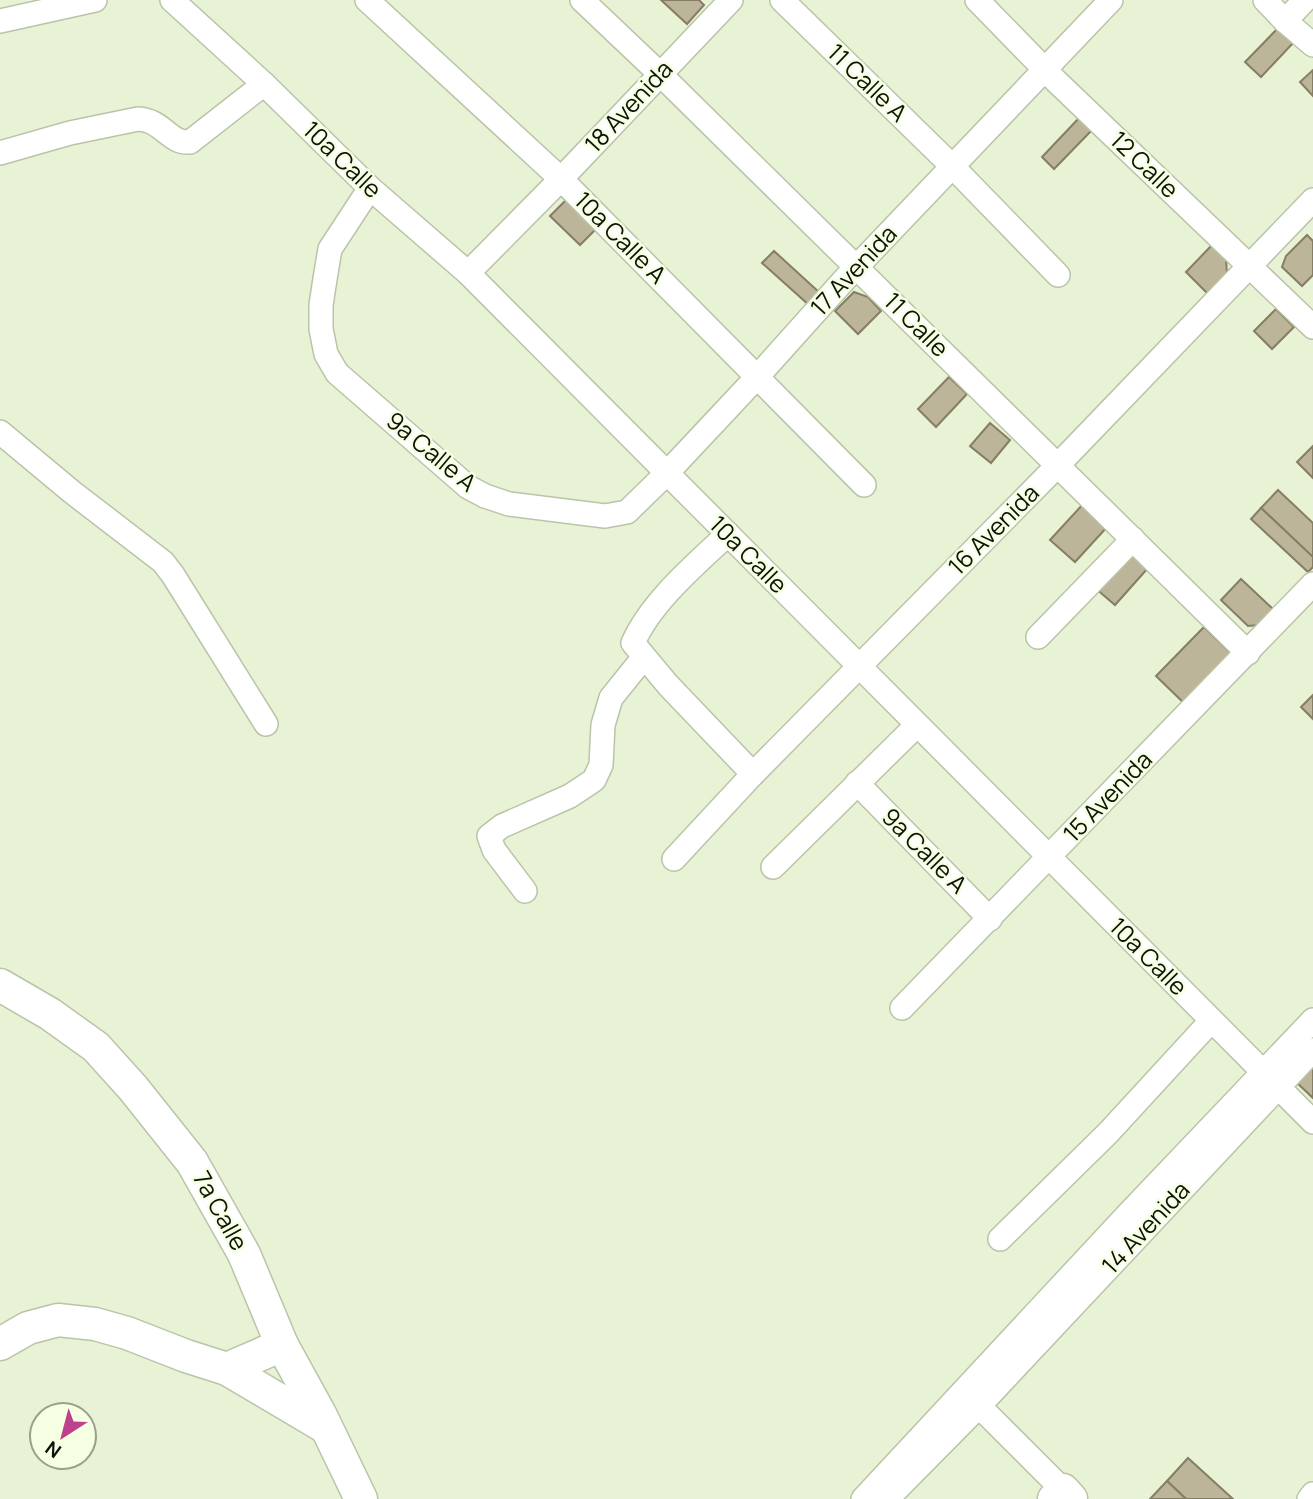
<svg xmlns="http://www.w3.org/2000/svg" width="1313" height="1499" font-family="Manrope,sans-serif">
<rect width="100%" height="100%" fill="#e8f2d5"/>
<!-- building -->
<g fill="#bcb599" stroke="#857e64" stroke-width="2">
<polygon points="661,0 699,0 704,5 687,24"/>
<polygon points="1279,27 1294,42 1261,77 1245,62"/>
<polygon points="1313,70 1313,96 1300,82"/>
<polygon points="1080,117 1093,129 1054,169 1042,157"/>
<polygon points="566,200 580,205 600,225 580,245 550,216"/>
<polygon points="1307,235 1313,241 1313,275 1302,286 1282,267 1286,256"/>
<polygon points="1213,244 1226,257 1227,275 1208,294 1186,272"/>
<polygon points="774,251 820,293 809,305 762,263"/>
<polygon points="854,292 868,297 881,311 858,334 835,311"/>
<polygon points="1276,309 1294,327 1272,349 1254,331"/>
<polygon points="949,377 967,394 936,427 918,409"/>
<polygon points="990,423 1010,440 991,463 970,446"/>
<polygon points="1313,446 1313,478 1297,462"/>
<polygon points="1278,490 1313,523 1313,557 1261,508"/>
<polygon points="1084,503 1108,526 1075,562 1050,540"/>
<polygon points="1261,508 1313,557 1313,567 1308,572 1251,519"/>
<polygon points="1124,555 1134,555 1148,568 1115,605 1095,588"/>
<polygon points="1241,579 1273,609 1259,625 1248,626 1221,600"/>
<polygon points="1204,627 1236,658 1189,708 1156,676"/>
<polygon points="1313,695 1313,719 1301,707"/>
<polygon points="1313,1063 1313,1098 1295,1081"/>
<polygon points="1188,1458 1233,1499 1186,1499 1167,1481"/>
<polygon points="1167,1481 1186,1499 1150,1499"/>
</g>
<g fill="none" stroke-linecap="round" stroke-linejoin="round">
<!-- street casing -->
<g stroke="#bac4a8" stroke-width="26">
<g id="street">
<polyline points="172,0 264,84 370,188 468,273 1313,1122"/>
<polyline points="367,0 561,179 864,485"/>
<polyline points="582,0 660,74 1248,653"/>
<polyline points="782,0 952,166 1058,275"/>
<polyline points="977,0 1056,81 1313,327"/>
<polyline points="1265,0 1285,21 1313,45"/>
<polyline points="0,21 95,0"/>
<polyline points="1285,21 1305,0"/>
<path d="M0 153 70 133 138 119C163 120 169 144 190 142L264 84"/>
<polyline points="370,188 330,249 325,279 321,305 321,329 326,354 337,373 468,487 485,496 509,504 605,516 627,512 667,473 757,377 845,279 1111,0"/>
<polyline points="468,273 561,179 731,0"/>
<polyline points="0,432 72,492 163,562 173,575 266,724"/>
<path d="M728 534C695 565 651 602 633 643L668 685 753 774"/>
<polyline points="1038,637 1133,539"/>
<polyline points="857,783 990,919"/>
<polyline points="674,859 753,774 1058,465 1313,200"/>
<polyline points="773,867 917,725"/>
<polyline points="525,891 494,850 489,836 502,826 570,796 594,780 601,765 603,725 611,698 644,657"/>
<polyline points="902,1008 1313,584"/>
<polyline points="1000,1239 1108,1133 1211,1021"/>
<polyline points="979,1406 1063,1490"/>
<polyline points="863,1499 1129,1213 1313,1020"/>
<polyline points="887,1499 979,1406 1313,1050"/>
<polyline points="1309,1499 1313,1494"/>
</g>
</g>
<!-- secondary casing -->
<g stroke="#bac4a8" stroke-width="35">
<g id="secondary">
<polyline points="0,985 50,1014 96,1047 133,1088 192,1162 244,1254 282,1345 321,1416 361,1499"/>
<polyline points="0,1344 28,1328 58,1320 95,1324 127,1333 186,1356 227,1369 325,1427"/>
<polyline points="227,1369 282,1345"/>
<polyline points="1054,1499 1063,1490 1071,1499"/>
</g>
</g>
<!-- street -->
<use href="#street" stroke="#fff" stroke-width="23"/>
<!-- secondary -->
<use href="#secondary" stroke="#fff" stroke-width="32"/>
</g>
<g text-anchor="middle" stroke-width="5" stroke-linejoin="round" paint-order="stroke">
<!-- street labels -->
<g font-size="24" fill="#0e1208" stroke="#f5ffe2">
<text transform="translate(867 83) rotate(44)" y="8">11 Calle A</text>
<text transform="translate(629 107) rotate(-47)" y="8">18 Avenida</text>
<text transform="translate(342 160) rotate(44)" y="8">10a Calle</text>
<text transform="translate(1144 165) rotate(44)" y="8">12 Calle</text>
<text transform="translate(620 238) rotate(45)" y="8">10a Calle A</text>
<text transform="translate(854 271) rotate(-47)" y="8">17 Avenida</text>
<text transform="translate(916 325) rotate(45)" y="8">11 Calle</text>
<text transform="translate(431 452) rotate(40)" y="8">9a Calle A</text>
<text transform="translate(994 530) rotate(-45)" y="8">16 Avenida</text>
<text transform="translate(748 555) rotate(45)" y="8">10a Calle</text>
<text transform="translate(1108 797) rotate(-46)" y="8">15 Avenida</text>
<text transform="translate(924 851) rotate(45)" y="8">9a Calle A</text>
<text transform="translate(1148 957) rotate(45)" y="8">10a Calle</text>
<text transform="translate(220 1211) rotate(61)" y="8">7a Calle</text>
<text transform="translate(1146 1228) rotate(-47)" y="8">14 Avenida</text>
</g>
</g>
<!-- north arrow -->
<g transform="translate(63 1436) rotate(216)"><circle r="33" fill="#f5ffe2" stroke="#99a08b" stroke-width="2"/>
<path d="M0-5L12 26L0 18L-12 26Z" fill="#bf408d"/>
<text y="-10" font-size="19" font-weight="bold" text-anchor="middle" fill="#0e1208">N</text>
</g>
</svg>
